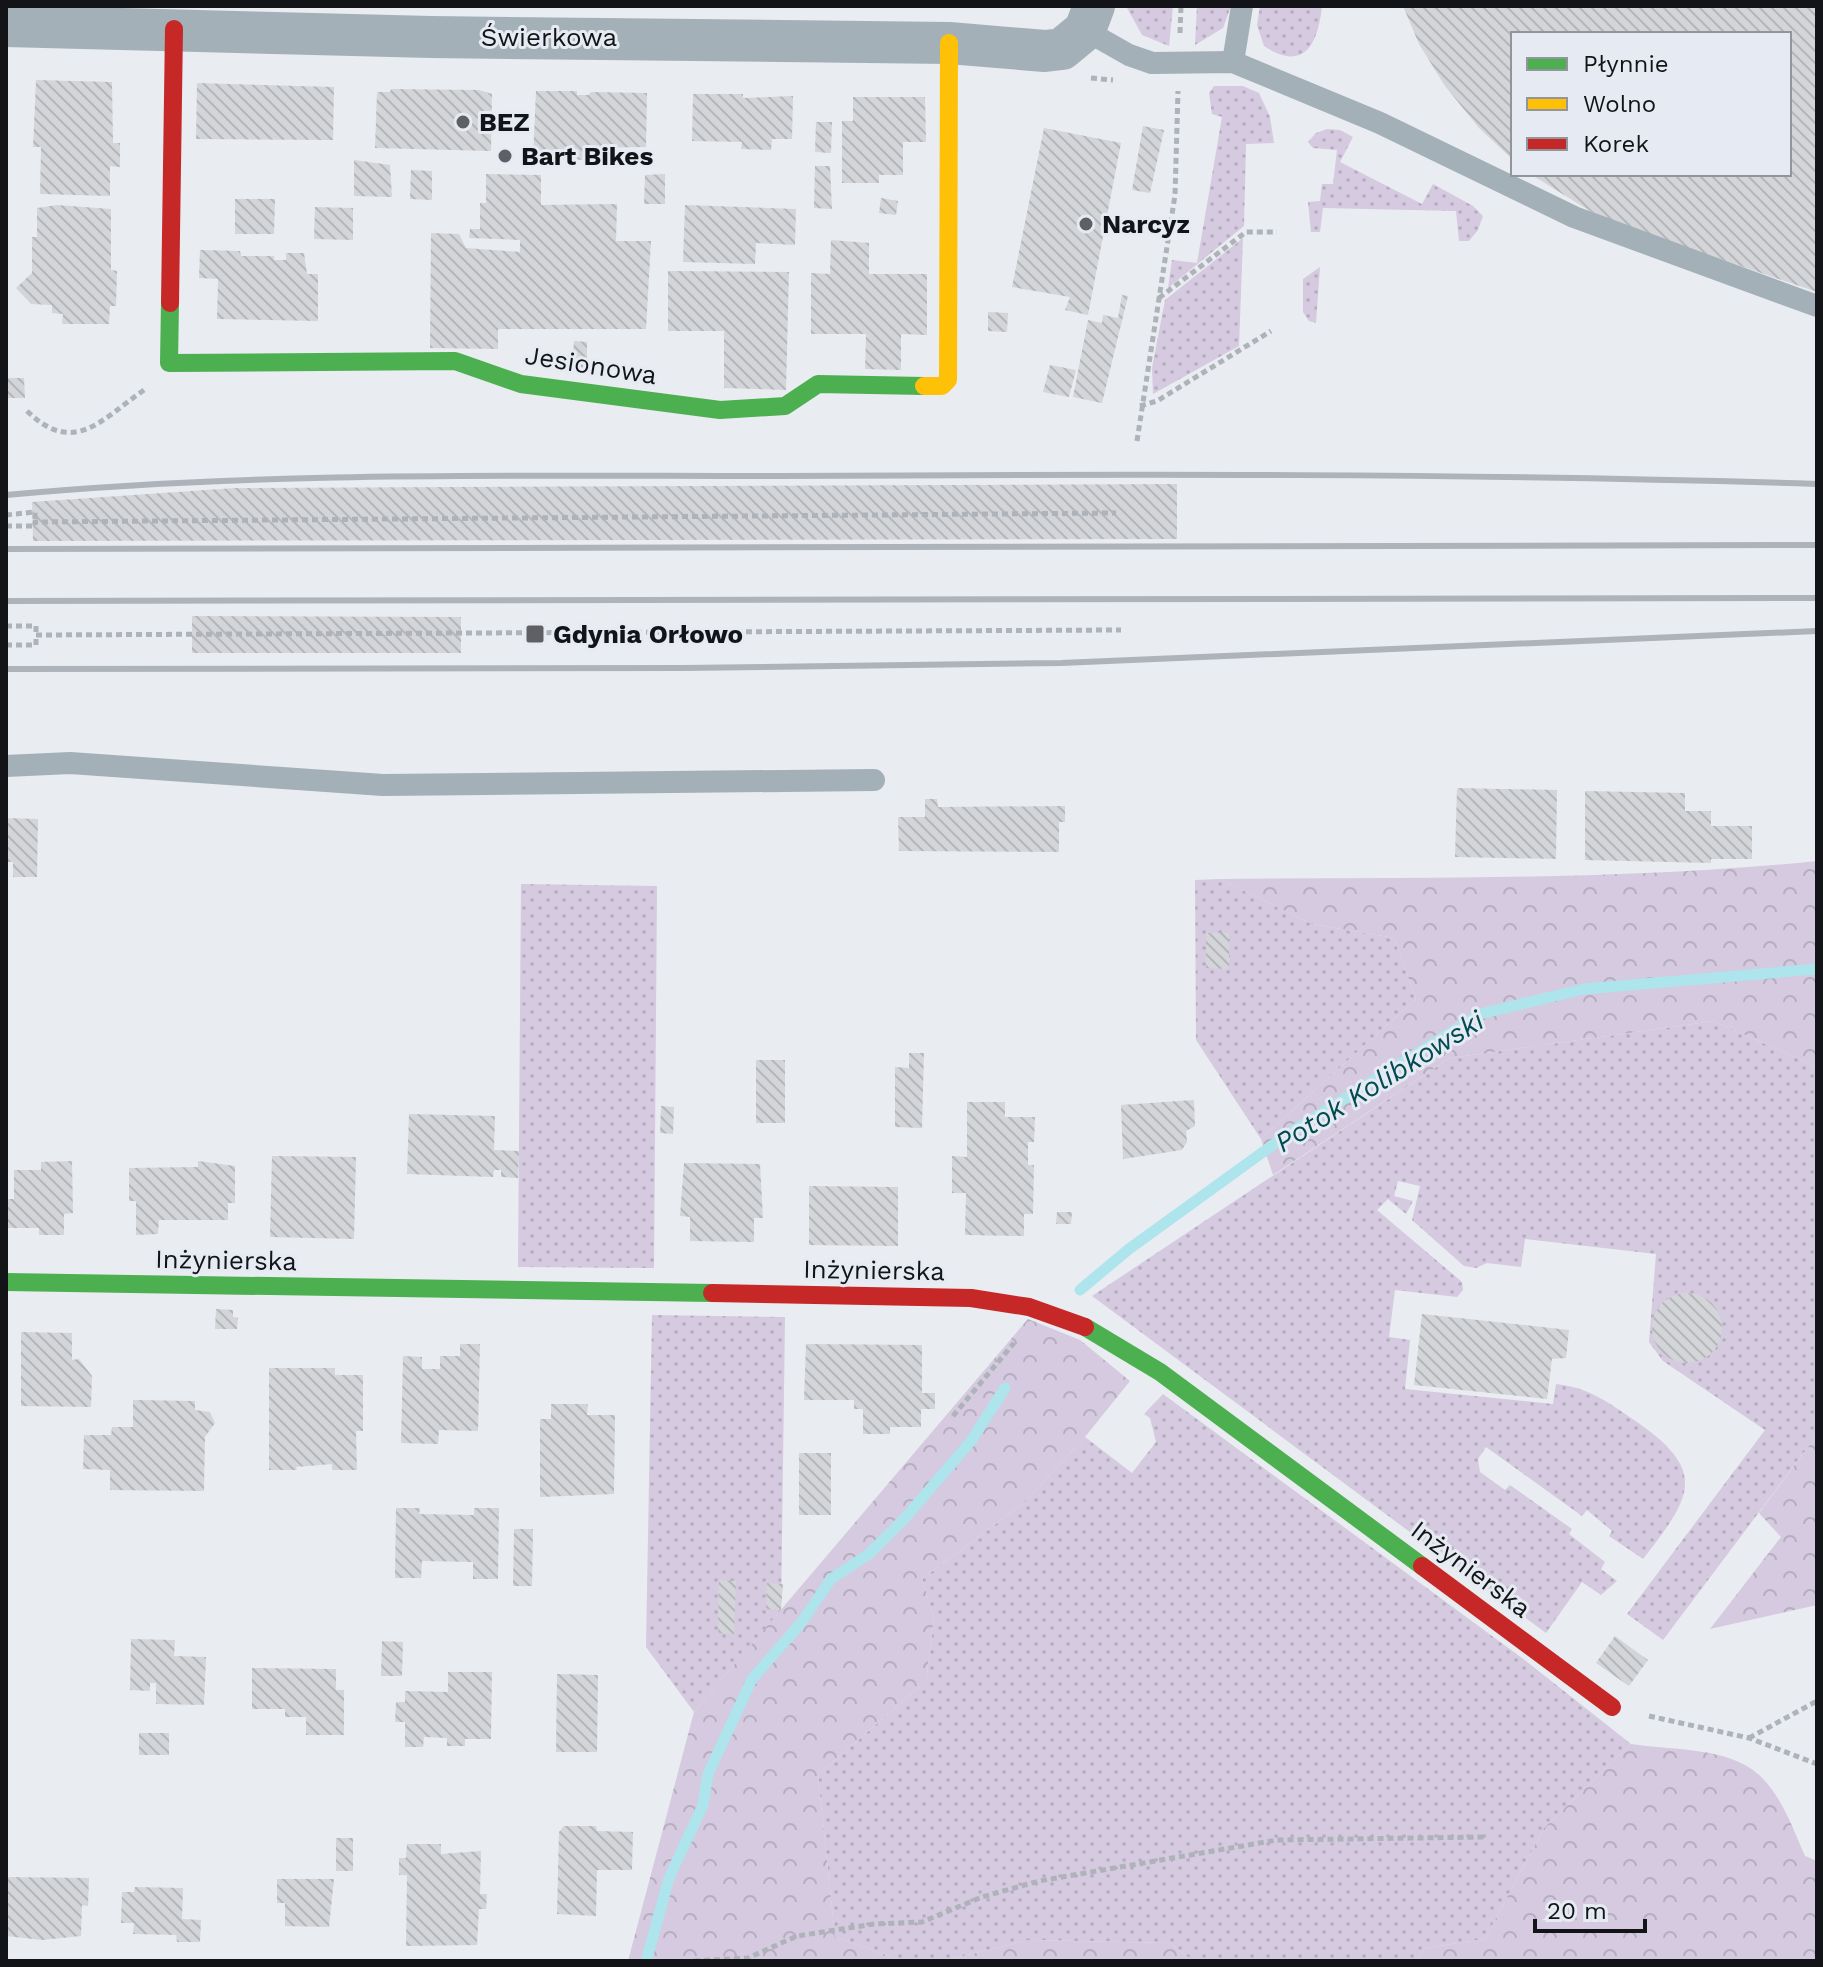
<svg xmlns="http://www.w3.org/2000/svg" width="1823" height="1967" font-family="'Work Sans',sans-serif">
<defs>
<pattern id="grass-dots" width="8" height="8" patternUnits="userSpaceOnUse" patternTransform="scale(2)"><rect width="8" height="8" fill="#d5cadf"/><path d="M2 2h.1M6 6h.1" fill="none" stroke="#b6adbf" stroke-width="1.8" stroke-linecap="round"/></pattern>
<pattern id="forest-crowns" width="20" height="18" patternUnits="userSpaceOnUse" patternTransform="scale(2)"><rect width="20" height="18" fill="#d5cadf"/><path d="M2 6a3 3 0 1 1 6 0M12 15a3 3 0 1 1 6 0" fill="none" stroke="#b6adbf"/></pattern>
<pattern id="building-back-hatch" width="6" height="6" patternUnits="userSpaceOnUse" patternTransform="scale(2)"><rect width="6" height="6" fill="#d4d5d9"/><path d="M-1 5l2 2M0 0l6 6M5-1l2 2" fill="none" stroke="#b5b6ba"/></pattern>
</defs>
<rect width="100%" height="100%" fill="#e9ecf0"/>
<!-- grass -->
<g fill="url(#grass-dots)">
<polygon points="1126,6 1173,6 1169,46 1142,35"/>
<polygon points="1197,6 1231,6 1223,28 1195,45"/>
<path d="M1260 6H1322C1318 43 1305 73 1264 46L1257 25Z"/>
<polygon points="1214,86 1243,86 1259,93 1270,117 1274,143 1246,144 1244,226 1168,288 1172,260 1197,263 1222,117 1212,114 1209,93"/>
<polygon points="1327,129 1340,130 1353,137 1340,162 1422,204 1433,184 1473,206 1483,216 1478,230 1469,241 1459,241 1456,211 1323,208 1320,232 1311,232 1308,202 1320,201 1322,184 1333,184 1337,150 1313,148 1308,142 1316,133"/>
<polygon points="1243,238 1239,346 1153,394 1152,368 1165,300"/>
<polygon points="1320,267 1316,323 1309,321 1303,312 1303,279"/>
<polygon points="1220,879 1312,924 1394,938 1416,999 1261,1139 1196,1040 1195,880"/>
<polygon points="521,884 657,886 654,1268 518,1267"/>
<path d="M1714 1021 1817 1067V1435L1663 1640 1627 1614 1765 1430 1663 1361 1649 1342 1656 1254 1525 1239 1521 1267 1487 1263 1476 1268 1464 1266 1412 1220 1420 1186 1398 1181 1394 1196 1413 1201 1406 1214 1388 1199 1377 1210 1462 1282 1463 1290 1457 1297 1395 1290 1389 1337 1410 1340 1405 1389 1553 1404 1556 1384C1587 1387 1608 1402 1634 1420 1709 1471 1692 1496 1643 1559L1609 1536 1612 1531 1587 1510 1582 1516 1486 1447 1478 1459 1480 1472 1505 1490 1510 1485 1572 1529 1569 1534 1605 1562 1601 1569 1617 1581 1601 1595 1582 1582 1546 1633 1092 1296 1450 1058Z"/>
<polygon points="652,1315 785,1317 781,1610 694,1712 646,1647"/>
<polygon points="1163,1394 1522,1658 1631,1744 1544,1828 1485,1939 1425,1948 1416,1961 1193,1961 1170,1943 1030,1940 942,1961 903,1961 835,1937 818,1775 926,1681 934,1617 922,1579 1025,1502 1085,1437 1132,1473 1156,1442 1150,1418 1144,1414"/>
</g>
<!-- forest -->
<g fill="url(#forest-crowns)">
<path d="M1817 861V1067L1714 1021 1450 1058 1273 1175 1261 1139 1416 999 1394 938 1312 924 1220 879C1419 877 1619 881 1817 861Z"/>
<polygon points="1028,1319 1080,1340 1130,1381 1085,1437 1025,1502 922,1579 934,1617 926,1681 818,1775 835,1937 903,1961 628,1961 694,1712"/>
<polygon points="1817,1435 1817,1605 1710,1629 1781,1537 1759,1513"/>
<path d="M1631 1744C1670 1750 1728 1747 1758 1774 1781 1794 1793 1829 1805 1856L1817 1861V1961H1416L1425 1948 1485 1939 1544 1828Z"/>
<polygon points="1030,1940 1170,1943 1193,1961 942,1961"/>
</g>
<g fill="none" stroke-linecap="round" stroke-linejoin="round">
<!-- stream -->
<g stroke="#aee4ec" stroke-width="11">
<polyline points="1080,1290 1129,1249 1288,1134 1480,1014 1584,989 1817,969"/>
<polyline points="647,1958 669,1878 703,1805 708,1774 752,1679 801,1623 831,1579 869,1554 906,1517 971,1441 1005,1388"/>
</g>
</g>
<!-- building -->
<g fill="url(#building-back-hatch)">
<polygon points="1403,6 1817,6 1817,292 1603,219 1530,174 1789,174 1789,34 1513,34 1513,160 1479,128 1445,86 1419,44"/>
<polygon points="36,80 112,82 113,143 120,143 120,167 110,166 110,196 40,194 41,147 33,147"/>
<polygon points="197,83 334,87 333,140 196,139"/>
<polygon points="391,89 479,90 492,94 491,151 375,148 377,92 390,92"/>
<polygon points="536,91 577,91 577,95 588,95 591,92 647,93 646,147 590,148 589,160 533,159"/>
<polygon points="693,94 743,94 743,98 793,96 792,139 772,139 771,150 741,149 742,142 692,141"/>
<polygon points="853,97 925,97 926,142 903,142 903,175 879,175 879,183 842,183 842,121 853,121"/>
<polygon points="816,122 832,122 831,153 815,152"/>
<polygon points="1143,126 1164,130 1150,193 1132,190"/>
<polygon points="1044,128 1121,143 1088,315 1065,310 1070,297 1012,287"/>
<polygon points="354,160 390,165 392,197 354,196"/>
<polygon points="815,166 830,166 832,209 814,208"/>
<polygon points="411,170 432,171 432,200 410,199"/>
<polygon points="486,174 541,175 541,205 617,204 616,241 651,241 646,329 498,329 498,349 430,348 431,233 459,234 466,248 520,252 520,240 469,238 470,229 480,229 480,203 486,203"/>
<polygon points="665,174 665,204 644,204 645,175"/>
<polygon points="881,198 898,201 896,215 879,213"/>
<polygon points="235,199 275,199 274,234 235,234"/>
<polygon points="57,205 111,209 111,270 117,271 116,306 110,306 109,324 62,324 63,314 52,313 52,305 31,304 16,288 32,273 32,237 37,237 37,208"/>
<polygon points="685,205 796,209 795,245 756,243 755,264 683,262"/>
<polygon points="315,207 353,208 353,240 314,239"/>
<polygon points="831,240 869,243 869,274 927,274 927,335 901,334 901,370 865,369 866,334 811,334 811,273 830,274"/>
<polygon points="200,250 240,251 241,256 274,256 274,260 286,260 286,253 304,253 307,274 318,274 318,321 217,319 218,279 199,278"/>
<polygon points="668,271 789,272 786,390 724,388 724,331 668,331"/>
<polygon points="1122,295 1128,296 1102,403 1073,397 1088,320 1102,323 1103,315 1118,318"/>
<polygon points="988,312 1008,313 1007,332 988,331"/>
<polygon points="574,341 587,342 587,368 567,367 568,353 573,353"/>
<polygon points="1050,365 1076,370 1069,397 1043,392"/>
<polygon points="6,378 24,378 25,398 6,398"/>
<polygon points="1177,484 1177,539 33,541 32,502 235,488"/>
<polygon points="192,616 461,617 461,653 192,653"/>
<polygon points="1457,788 1557,790 1556,859 1455,857"/>
<polygon points="1585,791 1685,793 1685,811 1711,811 1711,826 1752,826 1752,859 1711,859 1711,863 1585,860"/>
<polygon points="925,799 937,799 938,807 1065,806 1065,822 1059,822 1059,852 899,851 898,817 925,817"/>
<polygon points="6,818 38,819 37,877 13,877 13,862 6,862"/>
<polygon points="1206,933 1229,933 1229,969 1206,968"/>
<polygon points="909,1053 924,1053 922,1128 895,1127 895,1067 909,1068"/>
<rect x="756" y="1060" width="29" height="63"/>
<polygon points="1194,1100 1195,1126 1186,1131 1187,1142 1182,1150 1123,1159 1121,1105"/>
<polygon points="967,1102 1005,1102 1005,1117 1035,1117 1034,1142 1028,1142 1028,1165 1034,1165 1033,1214 1024,1214 1024,1236 965,1235 966,1193 952,1193 952,1156 967,1157"/>
<polygon points="661,1106 674,1107 673,1134 660,1133"/>
<polygon points="409,1114 495,1116 494,1150 519,1151 518,1178 501,1177 501,1170 494,1170 493,1177 407,1174"/>
<polygon points="272,1156 356,1157 354,1239 270,1237"/>
<polygon points="72,1161 73,1213 64,1214 64,1235 39,1235 39,1228 7,1228 7,1199 14,1199 14,1170 41,1170 41,1162"/>
<polygon points="198,1161 235,1166 235,1203 228,1203 228,1220 159,1220 158,1234 136,1235 136,1201 129,1201 129,1168 198,1167"/>
<polygon points="684,1163 760,1164 763,1218 754,1218 754,1242 690,1241 690,1217 680,1216"/>
<polygon points="809,1186 898,1187 898,1246 809,1245"/>
<polygon points="1057,1212 1072,1212 1071,1224 1056,1224"/>
<circle cx="1687" cy="1328" r="35"/>
<polygon points="216,1309 233,1310 233,1317 238,1318 237,1329 215,1329"/>
<polygon points="1422,1314 1569,1330 1566,1358 1552,1359 1547,1399 1414,1385"/>
<polygon points="21,1332 72,1333 72,1360 79,1359 92,1376 91,1407 21,1406"/>
<polygon points="460,1344 480,1344 478,1431 439,1430 438,1444 401,1443 403,1356 422,1357 422,1369 440,1369 440,1356 460,1356"/>
<polygon points="806,1344 922,1345 922,1393 935,1393 935,1409 921,1409 921,1427 890,1427 890,1434 863,1434 863,1409 854,1409 854,1400 804,1400"/>
<polygon points="269,1368 335,1368 335,1375 363,1375 363,1431 356,1431 357,1470 332,1470 332,1464 296,1467 297,1470 269,1470"/>
<polygon points="133,1400 195,1401 195,1410 210,1412 215,1423 205,1437 204,1491 110,1490 110,1470 83,1469 84,1435 111,1435 112,1427 133,1427"/>
<polygon points="551,1404 588,1404 587,1415 615,1415 614,1494 540,1497 540,1419 551,1419"/>
<rect x="799" y="1453" width="32" height="62"/>
<polygon points="396,1508 420,1508 419,1514 474,1515 474,1508 499,1508 498,1579 473,1579 473,1562 422,1561 421,1578 395,1578"/>
<polygon points="514,1529 533,1529 532,1586 513,1586"/>
<polygon points="719,1580 736,1581 734,1634 718,1633"/>
<polygon points="767,1583 783,1584 781,1610 766,1609"/>
<polygon points="1615,1636 1648,1660 1629,1686 1596,1663"/>
<polygon points="131,1639 175,1640 174,1656 206,1657 204,1705 156,1704 156,1683 150,1683 150,1691 130,1690"/>
<polygon points="382,1641 403,1642 402,1676 381,1676"/>
<polygon points="252,1668 336,1669 336,1690 344,1690 344,1735 306,1735 306,1717 285,1717 285,1709 252,1709"/>
<polygon points="448,1672 492,1672 491,1739 465,1739 465,1746 447,1746 447,1738 424,1737 423,1747 405,1747 405,1722 395,1722 396,1702 405,1702 405,1691 448,1692"/>
<polygon points="557,1674 598,1675 597,1752 556,1752"/>
<rect x="139" y="1733" width="30" height="22"/>
<polygon points="564,1826 596,1826 597,1831 633,1832 632,1870 597,1870 596,1916 557,1914 559,1832"/>
<rect x="336" y="1838" width="17" height="33"/>
<polygon points="407,1844 441,1844 441,1854 481,1851 480,1894 487,1894 486,1909 479,1909 477,1945 406,1946 407,1875 399,1875 399,1858 406,1858"/>
<polygon points="6,1877 89,1878 88,1906 82,1905 81,1936 42,1940 6,1936"/>
<polygon points="277,1879 334,1879 329,1927 285,1926 285,1903 277,1903"/>
<polygon points="135,1887 183,1888 182,1919 201,1920 200,1942 177,1942 176,1935 133,1934 134,1923 121,1923 122,1892 134,1892"/>
</g>
<g fill="none" stroke-linecap="round" stroke-linejoin="round">
<!-- path -->
<g stroke="#adb3b9" stroke-width="5" stroke-dasharray="6 4" stroke-linecap="butt">
<polyline points="1180,33 1181,6"/>
<polyline points="1091,78 1113,80"/>
<polyline points="1159,298 1246,232 1277,232"/>
<polyline points="1140,406 1157,401 1271,331"/>
<path d="M27 411C74 457 102 419 144 390"/>
<polyline points="1137,441 1175,195 1178,91"/>
<polyline points="6,515 35,512 35,522"/>
<polyline points="6,526 35,526 35,522 1116,513"/>
<polyline points="6,626 36,626 36,635"/>
<polyline points="6,645 36,645 36,635 1121,630"/>
<polyline points="953,1416 1014,1343"/>
<polyline points="1649,1716 1749,1738 1817,1764"/>
<polyline points="1749,1738 1817,1701"/>
<polyline points="694,1961 748,1958 797,1936 874,1924 922,1922 982,1897 1039,1881 1277,1840 1485,1837"/>
</g>
<!-- lane -->
<g stroke="#a3b0b7" stroke-width="22">
<polyline points="1085,30 1129,55 1152,63 1233,62 1380,123 1574,217 1817,306"/>
<polyline points="1233,62 1242,6"/>
<polyline points="6,766 70,763 383,785 874,780"/>
</g>
<!-- street -->
<polyline stroke="#a3b0b7" stroke-width="42" points="6,26 431,37 949,43 1045,51 1062,49 1085,30 1094,6"/>
<!-- fast -->
<g stroke="#4caf50" stroke-width="18">
<polyline points="170,303 169,363 455,361 521,384 720,410 785,406 818,384 924,386"/>
<polyline points="6,1282 712,1293"/>
<polyline points="1085,1327 1160,1372 1422,1566"/>
</g>
<!-- slow -->
<polyline stroke="#ffc107" stroke-width="18" points="924,386 942,386 948,380 949,43"/>
<!-- jam -->
<g stroke="#c62828" stroke-width="18">
<polyline points="170,303 174,29"/>
<polyline points="712,1293 971,1298 1029,1307 1085,1327"/>
<polyline points="1422,1566 1612,1707"/>
</g>
<!-- rail -->
<g stroke="#adb3b9" stroke-width="6">
<path d="M6 495C263 471 521 476 779 476 1125 474 1471 473 1817 484"/>
<polyline points="6,549 1817,545"/>
<polyline points="6,601 1817,598"/>
<polyline points="6,669 683,668 1061,663 1817,631"/>
</g>
</g>
<!-- markers -->
<g fill="#5e6063" stroke="#e6ebf3" stroke-width="3">
<circle cx="463" cy="122" r="8"/>
<circle cx="505" cy="156" r="8"/>
<circle cx="1086" cy="224" r="8"/>
<rect x="525" y="624" width="20" height="20" rx="4"/>
</g>
<g text-anchor="middle" stroke-width="6" stroke-linejoin="round" paint-order="stroke">
<!-- street labels -->
<g font-size="26" fill="#131417" stroke="#e6ebf3">
<text x="549" y="46">Świerkowa</text>
<text transform="translate(591 365) rotate(9)" y="9">Jesionowa</text>
<text transform="translate(226 1260) rotate(1)" y="9">Inżynierska</text>
<text transform="translate(874 1270) rotate(1)" y="9">Inżynierska</text>
<text transform="translate(1471 1569) rotate(37)" y="9">Inżynierska</text>
</g>
<!-- poi labels -->
<g font-size="26" font-weight="bold" fill="#131417" stroke="#e6ebf3" text-anchor="start">
<text x="479" y="131">BEZ</text>
<text x="521" y="165">Bart Bikes</text>
<text x="1102" y="233">Narcyz</text>
<text x="553" y="643">Gdynia Orłowo</text>
</g>
<!-- water labels -->
<g font-size="28" font-style="italic" fill="#034b53" stroke="#e6ebf3">
<text transform="translate(1379 1081) rotate(-32)" y="10">Potok Kolibkowski</text>
</g>
</g>
<!-- border -->
<rect width="1823" height="1967" fill="none" stroke="#131417" stroke-width="16"/>
<!-- legend -->
<rect x="1511" y="32" width="280" height="144" fill="#e6ebf3" stroke="#92959b" stroke-width="2"/>
<rect x="1527" y="58" width="40" height="12" fill="#4caf50" stroke="#92959b" stroke-width="2"/>
<text x="1583" y="72" font-size="24" fill="#131417">Płynnie</text>
<rect x="1527" y="98" width="40" height="12" fill="#ffc107" stroke="#92959b" stroke-width="2"/>
<text x="1583" y="112" font-size="24" fill="#131417">Wolno</text>
<rect x="1527" y="138" width="40" height="12" fill="#c62828" stroke="#92959b" stroke-width="2"/>
<text x="1583" y="152" font-size="24" fill="#131417">Korek</text>
<!-- scale -->
<path d="M1535 1919v12h110v-12" fill="none" stroke="#131417" stroke-width="4"/>
<text x="1547" y="1919" font-size="24" fill="#131417" stroke="#e6ebf3" stroke-width="6" paint-order="stroke">20 m</text>
</svg>
